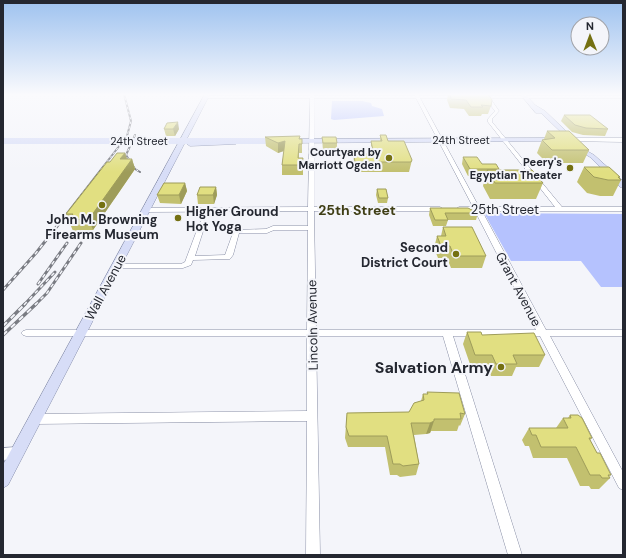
<svg xmlns="http://www.w3.org/2000/svg" width="626" height="558" font-family="'DM Sans',sans-serif">
<rect width="100%" height="100%" fill="#f4f5fa"/>
<!-- green -->
<g fill="#b5c2fe">
<polygon points="332,101 362,101 371,103 372,106 382,109 384,116 334,120 331,119"/>
<polygon points="484,213 623,214 623,287 601,287 581,261 511,261"/>
</g>
<g fill="none" stroke-linecap="round" stroke-linejoin="round">
<!-- minor casing -->
<g stroke="#888ea5" stroke-width="1">
<g id="minor">
<path d="M310 94H314V96H415L414 94H418L419 96H459V98H420L479 207H555L488 122V119L495 111 485 98H479V96H483V94H487L488 96H623V98H490L499 111 492 119V122L562 207H623V211H482L546 330H623V336H550L623 472V490L619 488 540 336H453L522 555H508L443 336H316L320 555H306L307 421 35 424 31 422 30 419 31 416 35 414 307 411V336H26L23 335 21 333 23 331 26 330H307L308 230H274L267 233H239L233 255 230 259 193 260 191 265 183 268H116L112 266 116 264H181L185 262 200 222 203 220 206 222 195 256 225 255 234 230 266 229 273 226H308V211L146 212 143 210 146 208 308 207 310 98H207L205 97 207 96H310ZM314 98H416L473 207H459L456 209 459 211H475L536 330H316L314 211H440L443 209 440 207H314Z"/>
<polygon points="572,138 623,138 623,142 570,141 569,140"/>
<polygon points="17,447 21,449 23,453 21,457 17,459 3,460 3,448"/>
</g>
</g>
<!-- major casing -->
<g stroke="#878fad" stroke-width="1">
<g id="major">
<polygon points="205,94 210,94 8,485 3,488 3,465"/>
<polygon points="520,94 525,94 535,105 545,111 587,151 594,155 623,181 623,187 620,187 590,157 583,153 541,113 536,113"/>
<polygon points="555,138 558,140 557,141 289,143 286,141 289,139"/>
<polygon points="234,141 236,142 236,144 190,146 187,144 190,142"/>
</g>
</g>
<!-- minor -->
<use href="#minor" fill="#fff" fill-rule="evenodd"/>
<!-- major -->
<use href="#major" fill="#d7ddf7" fill-rule="evenodd"/>
<!-- rail-far2 casing -->
<g stroke="#7a7c83" stroke-width="2">
<g id="rail-far2">
<polyline points="135,135 126,155 135,169 140,172"/>
<polyline points="64,217 127,136 131,121 124,94"/>
</g>
</g>
<!-- rail-far1 casing -->
<g stroke="#7a7c83" stroke-width="3">
<g id="rail-far1">
<polyline points="38,284 67,243"/>
<polyline points="3,290 36,253 65,216"/>
<polyline points="24,305 55,272"/>
<polyline points="35,305 47,293 81,243"/>
</g>
</g>
<!-- rail casing -->
<g stroke="#7a7c83" stroke-width="3.5">
<g id="rail">
<polyline points="3,326 25,304"/>
<polyline points="3,335 36,304"/>
</g>
</g>
<!-- rail-far2 -->
<use href="#rail-far2" stroke="#f4f5fa" stroke-width="1" stroke-dasharray="2.5" stroke-linecap="butt"/>
<!-- rail-far1 -->
<use href="#rail-far1" stroke="#f4f5fa" stroke-width="1.5" stroke-dasharray="4" stroke-linecap="butt"/>
<!-- rail -->
<use href="#rail" stroke="#f4f5fa" stroke-width="2" stroke-dasharray="5.5" stroke-linecap="butt"/>
<!-- major-bridge casing -->
<g stroke="#878fad" stroke-width="6" stroke-linecap="butt">
<polyline id="major-bridge" points="3,141 277,141"/>
</g>
<!-- major-bridge -->
<use href="#major-bridge" stroke="#d7ddf7" stroke-width="6"/>
</g>
<!-- wall -->
<g fill="#c2c06f">
<polygon points="448,94 488,94 491,106 488,114 482,114 481,116 469,116 464,109 450,108 447,100"/>
<polygon points="564,115 608,129 605,136 583,135 572,132 561,121"/>
<polygon points="164,129 179,129 175,136 166,136"/>
<polygon points="547,131 589,150 583,163 547,163 537,153 542,140 544,139"/>
<polygon points="380,135 412,160 409,172 354,172 353,167 354,156 362,156 371,152 371,141 380,141"/>
<polygon points="265,137 302,139 302,153 299,153 299,158 303,158 303,175 282,175 282,165 284,151 278,153 266,146"/>
<polygon points="322,137 337,143 337,151 323,151"/>
<polygon points="125,153 127,159 132,159 135,169 93,230 73,231 66,214"/>
<polygon points="463,157 482,164 499,169 499,170 543,183 536,199 490,199 483,186 485,176 468,176 462,164"/>
<polygon points="584,167 620,177 619,178 621,180 613,196 600,196 587,193 577,182"/>
<polygon points="185,183 187,191 181,204 160,203 157,195"/>
<polygon points="216,187 217,195 214,204 198,204 197,195"/>
<polygon points="377,189 388,198 387,203 378,203 376,195"/>
<polygon points="430,208 478,213 476,220 448,220 446,226 433,226 429,215"/>
<polygon points="443,227 486,256 482,268 451,268 447,258 438,258 434,248 437,236 441,236"/>
<polygon points="467,332 482,335 545,355 539,367 516,367 512,376 491,376 487,367 471,367 463,344"/>
<polygon points="427,392 465,414 460,426 459,425 457,431 431,431 430,433 426,434 414,435 419,464 416,475 400,477 397,475 390,475 385,447 348,447 345,438 347,413 409,412 421,401 423,394 427,394"/>
<polygon points="570,415 592,438 590,440 597,453 611,475 609,476 610,478 599,489 591,489 589,486 580,486 567,458 533,458 529,446 525,446 522,440 529,428 556,428 563,418 568,418"/>
</g>
<!-- shaded-wall -->
<g fill="#9e9c5a">
<polygon points="178,122 179,129 175,136 173,129"/>
<polygon points="285,141 286,150 278,153 278,143"/>
<polygon points="125,153 128,163 120,159"/>
<polygon points="132,159 135,169 93,230 89,219"/>
<polygon points="185,183 187,191 181,204 179,195"/>
<polygon points="216,187 217,195 214,204 213,195"/>
<polygon points="434,421 430,433 426,434 430,423"/>
</g>
<!-- building -->
<g fill="#e1df81" stroke="#9e9c5a">
<polygon points="450,94 488,94 492,100 491,106 481,105 483,107 471,107 466,100 451,99"/>
<polygon points="564,115 590,115 608,129 586,128 575,125"/>
<polygon points="178,122 173,129 164,129 167,123"/>
<polygon points="547,131 569,131 589,150 552,150 542,140 555,138"/>
<polygon points="380,135 386,135 388,141 404,141 412,160 411,162 355,162 354,156 362,156 373,151 371,141 382,141"/>
<polygon points="300,136 299,139 302,139 302,144 299,144 298,158 303,158 302,165 282,165 285,141 278,143 265,137"/>
<polygon points="322,137 336,137 337,143 323,143"/>
<polygon points="117,153 125,153 120,159 132,159 89,219 68,220 73,214 66,214 107,162 110,162"/>
<polygon points="463,157 477,157 482,164 496,164 499,169 470,169"/>
<polygon points="584,167 609,167 620,177 618,177 621,180 608,180 594,177"/>
<polygon points="487,170 532,170 543,183 495,183"/>
<polygon points="164,183 185,183 179,195 157,195"/>
<polygon points="200,187 216,187 213,195 197,195"/>
<polygon points="377,189 386,189 388,198 379,198"/>
<polygon points="430,208 468,208 478,213 445,213 448,220 435,220"/>
<polygon points="443,227 472,227 486,256 454,256 450,246 441,246 437,236 446,236"/>
<polygon points="467,332 481,332 482,335 534,333 545,355 513,355 517,364 496,364 492,355 475,355"/>
<polygon points="427,392 459,393 465,414 460,413 461,419 434,419 434,421 430,423 411,423 419,464 403,466 400,464 393,464 387,436 349,436 346,427 347,413 409,412 414,403 424,400 423,394 428,394"/>
<polygon points="570,415 578,415 582,418 592,438 589,438 597,453 600,453 611,475 608,475 610,478 602,478 600,475 590,475 576,447 541,447 536,435 532,435 529,428 568,428 563,418 571,418"/>
</g>
<!-- sky -->
<linearGradient id="sky" x2="0" y2="1"><stop stop-color="#9ec2ef"/><stop offset="0.55" stop-color="#fafafd"/><stop offset="1" stop-color="#fafafd" stop-opacity="0"/></linearGradient>
<rect width="626" height="172" fill="url(#sky)"/>
<!-- markers -->
<g fill="#747012" stroke="#f4f5fa" stroke-width="1.5">
<circle cx="389" cy="158" r="4"/>
<circle cx="570" cy="168" r="4"/>
<circle cx="102" cy="205" r="4"/>
<circle cx="178" cy="218" r="4"/>
<circle cx="456" cy="254" r="4"/>
<circle cx="501" cy="367" r="4"/>
</g>
<g text-anchor="middle" stroke-width="4" stroke-linejoin="round" paint-order="stroke">
<!-- far-street labels -->
<g font-size="11" fill="#242730" stroke="#f4f5fa">
<text x="461" y="144">24th Street</text>
<text x="139" y="145">24th Street</text>
</g>
<!-- far-poi labels -->
<g font-size="11" font-weight="bold" fill="#242730" stroke="#f4f5fa" text-anchor="end">
<text x="381" y="156">Courtyard by<tspan x="381" dy="13">Marriott Ogden</tspan></text>
<text x="562" y="166">Peery's<tspan x="562" dy="13">Egyptian Theater</tspan></text>
</g>
<!-- street labels -->
<g font-size="13" fill="#242730" stroke="#f4f5fa">
<text x="505" y="214">25th Street</text>
<text transform="translate(105 287) rotate(-62)" y="5">Wall Avenue</text>
<text transform="translate(519 289) rotate(62)" y="5">Grant Avenue</text>
<text transform="translate(312 325) rotate(-91)" y="5">Lincoln Avenue</text>
</g>
<!-- poi labels -->
<g font-size="13" font-weight="bold" fill="#242730" stroke="#f4f5fa" text-anchor="start">
<text x="186" y="216">Higher Ground<tspan x="186" dy="15">Hot Yoga</tspan></text>
<text x="102" y="224" text-anchor="middle">John M. Browning<tspan x="102" dy="15">Firearms Museum</tspan></text>
<text x="448" y="252" text-anchor="end">Second<tspan x="448" dy="15">District Court</tspan></text>
</g>
<!-- neighbourhood labels -->
<g font-size="14" font-weight="bold" fill="#3f3e15" stroke="#f4f5fa">
<text x="357" y="215">25th Street</text>
</g>
<!-- near-poi labels -->
<g font-size="16" font-weight="bold" fill="#242730" stroke="#f4f5fa" text-anchor="end">
<text x="493" y="373">Salvation Army</text>
</g>
</g>
<!-- border -->
<rect width="626" height="558" fill="none" stroke="#242730" stroke-width="8"/>
<!-- north arrow -->
<g transform="translate(590 36) rotate(359)"><circle r="19" fill="#f4f5fa" stroke="#a1a3a9"/>
<path d="M0-3L7 15L0 10L-7 15Z" fill="#747012"/>
<text y="-6" font-size="11" font-weight="bold" text-anchor="middle" fill="#242730">N</text>
</g>
</svg>
